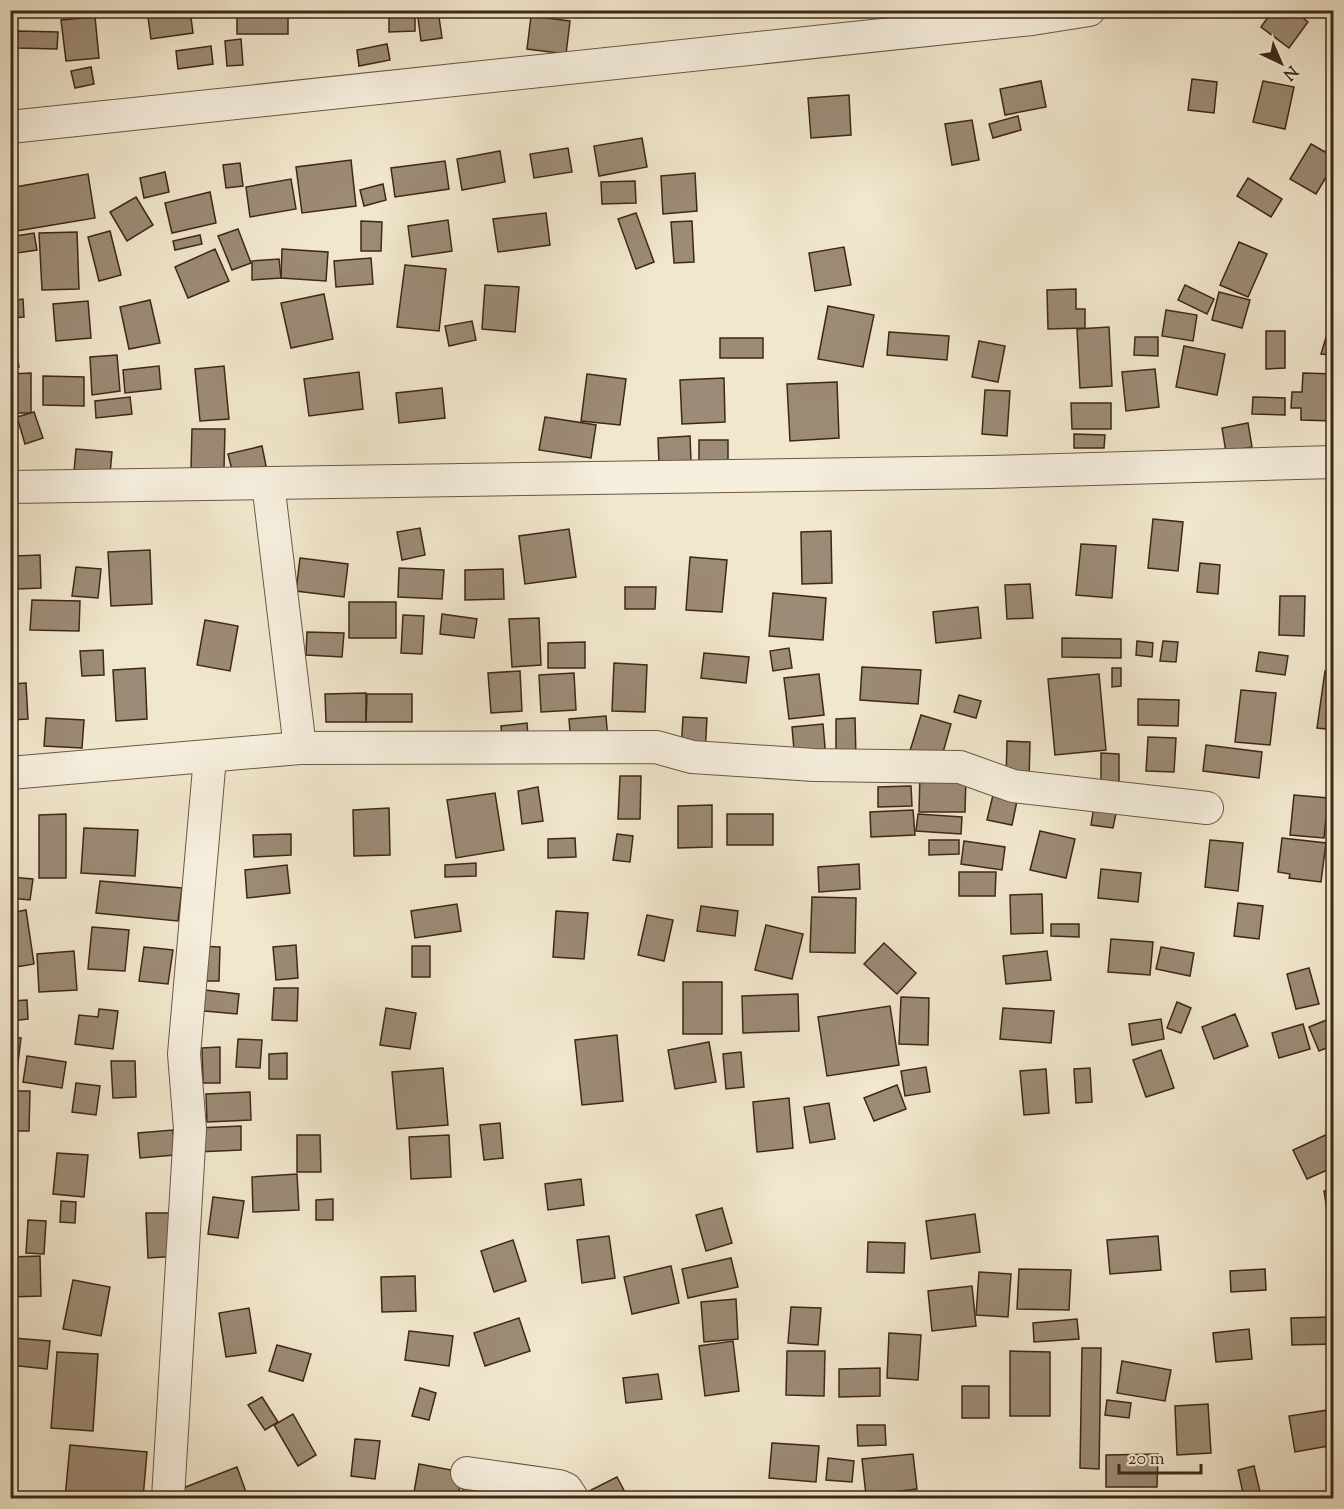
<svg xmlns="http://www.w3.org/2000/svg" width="1344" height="1509" font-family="'Sorts Mill Goudy',serif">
<rect width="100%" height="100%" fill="#f1e7cd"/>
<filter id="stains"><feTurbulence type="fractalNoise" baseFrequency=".00333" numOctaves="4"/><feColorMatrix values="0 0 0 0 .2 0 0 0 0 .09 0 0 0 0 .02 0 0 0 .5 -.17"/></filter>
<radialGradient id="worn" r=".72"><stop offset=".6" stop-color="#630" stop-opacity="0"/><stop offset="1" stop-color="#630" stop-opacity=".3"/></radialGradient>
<!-- building -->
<g fill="#9c8b76" stroke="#3f2717" stroke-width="1.5">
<polygon points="147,10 190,10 193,33 151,39"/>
<rect x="237" y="10" width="51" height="24"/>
<polygon points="317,10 360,10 359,15 317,13"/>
<polygon points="389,10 415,10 415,31 389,32"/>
<polygon points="417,10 438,10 442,38 421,41"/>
<rect x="541" y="10" width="47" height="2"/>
<polygon points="1273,10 1293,10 1308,22 1289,48 1261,27"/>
<polygon points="531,16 570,21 566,54 527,49"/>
<polygon points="95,17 99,58 66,61 61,20"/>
<polygon points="18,31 58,32 57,49 17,48"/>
<polygon points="241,39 243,65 227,66 225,41"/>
<polygon points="387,44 390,60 359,66 357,50"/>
<polygon points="211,46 213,64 178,69 176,51"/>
<polygon points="91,67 94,84 75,88 71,71"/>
<polygon points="10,78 15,78 15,103 10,104"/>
<polygon points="1192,79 1217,82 1214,113 1188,110"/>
<polygon points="1041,81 1046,107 1005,115 1000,89"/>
<polygon points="1263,81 1294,87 1285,129 1253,122"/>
<polygon points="849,95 851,135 811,138 808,98"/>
<polygon points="1018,116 1021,130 993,138 989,124"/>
<polygon points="972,120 979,160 952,165 945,124"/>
<polygon points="642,138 647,167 599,176 594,146"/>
<polygon points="1311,144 1334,157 1334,164 1316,194 1290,179"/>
<polygon points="568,148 572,172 534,178 530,154"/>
<polygon points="500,151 505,182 462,190 457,159"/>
<polygon points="351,160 356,206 302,213 296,167"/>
<polygon points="445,161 449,189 395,197 391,168"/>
<polygon points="240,163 243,186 226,188 223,165"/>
<polygon points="165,172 169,192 144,198 140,178"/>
<polygon points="695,173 697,211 663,214 661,176"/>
<polygon points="88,174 95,218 10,232 10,188"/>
<polygon points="1248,178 1282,199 1271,217 1237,196"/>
<polygon points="291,179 296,209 250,217 246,187"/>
<polygon points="635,181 636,203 602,204 601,182"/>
<polygon points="383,184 386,200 364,206 360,190"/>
<polygon points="210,192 216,223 172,233 165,203"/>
<polygon points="136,197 153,225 127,241 110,212"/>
<polygon points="546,213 550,245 498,252 493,219"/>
<polygon points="636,213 654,262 636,269 618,219"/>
<polygon points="448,220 452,251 412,257 408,226"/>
<polygon points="361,221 382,222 381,251 361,251"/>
<polygon points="692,221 694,262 674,263 671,222"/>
<polygon points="238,229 251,263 232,270 218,236"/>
<polygon points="110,231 121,275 99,281 88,237"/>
<polygon points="77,232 79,289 42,290 39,233"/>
<polygon points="34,233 37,250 10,254 10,237"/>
<polygon points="200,235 202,244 175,250 173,241"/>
<polygon points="1239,242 1267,254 1248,297 1220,285"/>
<polygon points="844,247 851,285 815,291 809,253"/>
<polygon points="215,249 229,281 188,298 175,267"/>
<polygon points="282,249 328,252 326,281 281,278"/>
<polygon points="371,258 373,284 336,287 334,261"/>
<polygon points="279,259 281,278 252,280 252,261"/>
<polygon points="405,265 446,269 439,331 397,327"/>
<polygon points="485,285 519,287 515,332 482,329"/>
<polygon points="1185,285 1214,299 1207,314 1178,300"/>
<polygon points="1076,289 1076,309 1085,309 1085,328 1048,329 1047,290"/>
<polygon points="1219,292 1250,300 1242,328 1212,320"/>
<polygon points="324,294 333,339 291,348 281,303"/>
<polygon points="23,299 24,317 10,318 10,301"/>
<polygon points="150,300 160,343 129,349 120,307"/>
<polygon points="88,301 91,338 56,341 53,304"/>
<polygon points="828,306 874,315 863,367 818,359"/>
<polygon points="1166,310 1197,315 1193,341 1162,336"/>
<polygon points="1333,314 1334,355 1321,354"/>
<polygon points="472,321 476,340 449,346 445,326"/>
<polygon points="1109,327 1112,386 1080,388 1077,329"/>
<polygon points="1266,331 1285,331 1285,368 1266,369"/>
<polygon points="889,332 949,336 947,360 887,355"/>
<polygon points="1135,337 1158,337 1158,356 1134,355"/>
<rect x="720" y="338" width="43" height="20"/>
<polygon points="14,341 19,367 10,369 10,342"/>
<polygon points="979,341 1005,346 998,382 972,377"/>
<polygon points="1184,346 1225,354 1217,395 1176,387"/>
<polygon points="117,355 120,391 92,395 90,357"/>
<polygon points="159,366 161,389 125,393 123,370"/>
<polygon points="224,366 229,419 200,421 195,369"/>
<polygon points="1155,369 1159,407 1126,411 1122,372"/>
<polygon points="359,372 363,409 309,416 304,379"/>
<polygon points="31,373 31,413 10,413 10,374"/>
<polygon points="1303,373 1334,374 1334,421 1301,420 1301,408 1291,408 1292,392 1302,392"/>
<polygon points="587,374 626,379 620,425 581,421"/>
<polygon points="43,376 84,377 84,406 43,405"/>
<polygon points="724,378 725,422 682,424 680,380"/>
<polygon points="837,382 839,438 790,441 787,384"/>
<polygon points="442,388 445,418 399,423 396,393"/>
<polygon points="985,390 1010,391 1007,436 982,434"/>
<polygon points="130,397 132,414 96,418 95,401"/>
<polygon points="1253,397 1285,398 1285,415 1252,414"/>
<polygon points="1071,403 1111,403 1111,429 1072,429"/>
<polygon points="34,412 43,438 25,444 17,417"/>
<polygon points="545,417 596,425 591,458 539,450"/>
<polygon points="1248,423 1252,447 1226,452 1222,428"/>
<polygon points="192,429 225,429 224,469 191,468"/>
<polygon points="1074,434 1105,435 1104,448 1074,448"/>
<polygon points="690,436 691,462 659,464 658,438"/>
<rect x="699" y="440" width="29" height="26"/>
<polygon points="262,446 266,466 233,474 228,454"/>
<polygon points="76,449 112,452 110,474 74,472"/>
<polygon points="1153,519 1183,522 1178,571 1148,568"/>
<polygon points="420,528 425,555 402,560 397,532"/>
<polygon points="569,529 576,577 525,584 519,536"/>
<polygon points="831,531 832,583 802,584 801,532"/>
<polygon points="1081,544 1116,546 1112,598 1076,595"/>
<polygon points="150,550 152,604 111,606 108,552"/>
<polygon points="40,555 41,588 18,589 16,556"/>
<polygon points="690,557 727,560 722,612 686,610"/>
<polygon points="300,558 348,564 344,597 296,591"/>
<polygon points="1200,563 1220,565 1218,594 1197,592"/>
<polygon points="76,567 101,569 98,598 72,596"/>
<polygon points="399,568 444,570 442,599 398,597"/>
<polygon points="503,569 504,599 465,600 465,570"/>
<polygon points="1030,584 1033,618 1007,619 1005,585"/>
<polygon points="625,587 656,587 655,609 625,609"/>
<polygon points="773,593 826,598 823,640 769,636"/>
<polygon points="1280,596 1305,596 1304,636 1279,635"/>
<polygon points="32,600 80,601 79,631 30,630"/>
<rect x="349" y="602" width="47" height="36"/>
<polygon points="978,607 981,638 936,643 933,612"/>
<polygon points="442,614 477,619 474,638 440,634"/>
<polygon points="403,615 424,616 422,654 401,653"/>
<polygon points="539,618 541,665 512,667 509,619"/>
<polygon points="205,620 238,626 230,671 197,665"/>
<polygon points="1328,629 1334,629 1334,653 1327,652"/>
<polygon points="307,632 344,633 342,657 306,655"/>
<polygon points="1062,638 1121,639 1121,658 1062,657"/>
<polygon points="1137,641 1153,643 1152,657 1136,655"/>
<polygon points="1163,641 1178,642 1176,662 1160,661"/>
<polygon points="585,642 585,668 548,668 548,643"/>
<polygon points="789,648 792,668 773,671 770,651"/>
<polygon points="103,650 104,675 82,676 80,651"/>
<polygon points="1259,652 1288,656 1285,675 1256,671"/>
<polygon points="704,653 749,657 746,683 701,678"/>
<polygon points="614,663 647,665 645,712 612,711"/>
<polygon points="862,667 921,670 918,704 860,700"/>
<polygon points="145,668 147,719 116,721 113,670"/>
<polygon points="1112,668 1121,668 1121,686 1112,687"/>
<polygon points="520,671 522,711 491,713 488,673"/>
<polygon points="1325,671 1334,672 1334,730 1317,728"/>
<polygon points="574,673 576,710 541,712 539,675"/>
<polygon points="819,674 824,715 789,719 784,678"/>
<polygon points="1099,674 1106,750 1055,755 1048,679"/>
<polygon points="26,683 28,719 10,720 10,684"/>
<polygon points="1241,690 1276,693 1270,745 1235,742"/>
<polygon points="366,693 366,722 326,722 325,694"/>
<polygon points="367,694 412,694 412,722 366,722"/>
<polygon points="959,695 981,701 976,718 954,712"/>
<polygon points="1138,699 1179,700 1178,726 1138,725"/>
<polygon points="921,715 951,724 940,763 909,754"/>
<polygon points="606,716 608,741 571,744 569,719"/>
<polygon points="683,717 707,718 705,754 681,752"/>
<polygon points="46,718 84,720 82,748 44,746"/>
<polygon points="855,718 856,759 836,760 836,719"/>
<polygon points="527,723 528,736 502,738 501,726"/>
<polygon points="823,724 826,759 795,761 792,727"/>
<polygon points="1148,737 1176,738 1174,772 1146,771"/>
<polygon points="1007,741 1030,742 1029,780 1006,779"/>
<polygon points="1206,745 1262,752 1259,778 1203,771"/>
<polygon points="1101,753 1119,754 1119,791 1101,791"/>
<polygon points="920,774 966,775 965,812 919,812"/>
<polygon points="620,776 641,776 640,819 618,819"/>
<polygon points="911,786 912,806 878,807 878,787"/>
<polygon points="538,787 543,821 522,824 518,791"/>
<polygon points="994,791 1018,796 1012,825 987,820"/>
<polygon points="495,793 504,850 456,858 447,800"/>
<polygon points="1294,795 1328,798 1324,838 1290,835"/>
<polygon points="1095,799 1118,803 1113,828 1091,825"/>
<polygon points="712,805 712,847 678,848 678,806"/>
<polygon points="389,808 390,855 354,856 353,810"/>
<polygon points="913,810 915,835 871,837 870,812"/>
<polygon points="66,814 66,878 39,878 39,815"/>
<rect x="727" y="814" width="46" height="31"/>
<polygon points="918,814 962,817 961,834 916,831"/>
<polygon points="84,828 138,830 135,876 81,873"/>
<polygon points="1040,831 1075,839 1066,878 1030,870"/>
<polygon points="291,834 291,855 254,857 253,835"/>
<polygon points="617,834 633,836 630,862 613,860"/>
<polygon points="575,838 576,857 548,858 548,839"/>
<polygon points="1282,838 1326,843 1321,882 1289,878 1290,874 1278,872"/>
<polygon points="929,840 959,840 959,854 929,855"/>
<polygon points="1210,840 1243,843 1238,891 1205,887"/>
<polygon points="964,841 1005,847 1002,870 961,864"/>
<polygon points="476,863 476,876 445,877 445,865"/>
<polygon points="859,864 860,889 819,892 818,867"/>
<polygon points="287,865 290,893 247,898 245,870"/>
<polygon points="1101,869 1141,873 1138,902 1098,898"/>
<polygon points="959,872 996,872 995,896 959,896"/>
<polygon points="10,877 33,879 30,900 10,898"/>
<polygon points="100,881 182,888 178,921 96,913"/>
<polygon points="1042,894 1043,933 1011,934 1010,895"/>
<polygon points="812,897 856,898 855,953 810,952"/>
<polygon points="1238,903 1263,906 1259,939 1234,936"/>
<polygon points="457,904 461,931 415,938 411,911"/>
<polygon points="701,906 738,911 735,936 697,931"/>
<polygon points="26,910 34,964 10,968 10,913"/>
<polygon points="556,911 588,913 584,959 553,957"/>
<polygon points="647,915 673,920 664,961 638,955"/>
<polygon points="1051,924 1079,924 1079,937 1051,936"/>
<polygon points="766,925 803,934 792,979 755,970"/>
<polygon points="92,927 129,930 125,971 88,969"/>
<polygon points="1111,939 1153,942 1150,975 1108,972"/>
<polygon points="884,943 916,973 897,994 864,964"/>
<polygon points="296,945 298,978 276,980 273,947"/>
<polygon points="198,946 220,947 219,981 197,981"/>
<rect x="412" y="946" width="18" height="31"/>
<polygon points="144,947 173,950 168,984 139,981"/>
<polygon points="1161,947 1194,953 1190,976 1156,969"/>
<polygon points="74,951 77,990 39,992 37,954"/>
<polygon points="1047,951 1051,980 1006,984 1003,956"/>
<polygon points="1309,968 1319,1004 1296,1009 1287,974"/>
<rect x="683" y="982" width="39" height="52"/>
<polygon points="274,988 298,988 297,1021 272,1020"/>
<polygon points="196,989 239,994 237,1014 194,1010"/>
<polygon points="798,994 799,1031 743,1033 742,996"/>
<polygon points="901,997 929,998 928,1045 899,1044"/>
<polygon points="27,1000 28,1019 10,1021 10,1001"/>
<polygon points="1177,1002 1191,1008 1181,1033 1167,1028"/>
<polygon points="890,1006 899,1065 827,1076 818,1017"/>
<polygon points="386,1008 416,1013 410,1049 380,1045"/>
<polygon points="1003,1008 1054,1011 1051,1043 1000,1039"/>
<polygon points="99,1009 118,1011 113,1049 75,1044 79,1015 98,1017"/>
<polygon points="1235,1014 1248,1046 1214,1059 1202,1027"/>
<polygon points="1334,1017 1334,1045 1319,1051 1309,1027"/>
<polygon points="1161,1019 1164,1039 1132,1045 1129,1024"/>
<polygon points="1303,1024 1310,1049 1279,1058 1272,1033"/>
<polygon points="617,1035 623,1101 582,1105 575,1040"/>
<polygon points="10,1037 21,1038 17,1071 10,1070"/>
<polygon points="238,1039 262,1040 260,1068 236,1067"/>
<polygon points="709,1042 716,1082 675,1089 668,1050"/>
<polygon points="220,1047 220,1083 203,1083 202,1048"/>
<polygon points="1161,1050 1174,1088 1146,1097 1133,1060"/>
<polygon points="741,1052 744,1087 726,1089 723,1054"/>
<polygon points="287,1053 287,1079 269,1079 269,1054"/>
<polygon points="27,1056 66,1062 62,1088 23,1082"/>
<polygon points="111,1061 135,1061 136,1097 113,1098"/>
<polygon points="926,1067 930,1092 905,1096 901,1071"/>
<polygon points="443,1068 448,1125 397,1129 392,1072"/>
<polygon points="1090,1068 1092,1102 1076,1103 1074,1069"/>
<polygon points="1046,1069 1049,1113 1024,1115 1020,1071"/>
<polygon points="76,1083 100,1086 96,1115 72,1112"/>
<polygon points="897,1085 906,1109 874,1121 864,1098"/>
<polygon points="10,1091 30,1091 29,1131 10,1131"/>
<polygon points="250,1092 251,1120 207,1122 206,1094"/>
<polygon points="789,1098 793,1148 757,1152 753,1102"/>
<polygon points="829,1103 835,1139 810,1143 804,1107"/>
<polygon points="500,1123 503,1158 484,1160 480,1125"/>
<polygon points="241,1126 241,1150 197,1152 196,1128"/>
<polygon points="173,1130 175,1155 140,1158 138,1133"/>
<polygon points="1332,1132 1334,1136 1334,1167 1307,1179 1293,1150"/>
<polygon points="297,1135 320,1135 321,1172 297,1172"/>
<polygon points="449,1135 451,1177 411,1179 409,1137"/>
<polygon points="57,1153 88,1155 84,1197 53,1194"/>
<polygon points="297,1174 299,1210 253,1212 252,1177"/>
<polygon points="581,1179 584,1205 548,1210 545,1184"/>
<polygon points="1334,1189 1334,1234 1331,1235 1324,1191"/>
<polygon points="213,1197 244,1201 238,1238 208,1234"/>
<polygon points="333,1199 333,1220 316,1220 316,1200"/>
<polygon points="61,1201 76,1202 75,1223 60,1222"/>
<polygon points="722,1208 732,1243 706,1251 696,1215"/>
<polygon points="146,1213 178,1213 179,1256 148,1258"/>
<polygon points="975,1214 980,1252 931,1259 926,1221"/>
<polygon points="28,1220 46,1221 44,1254 26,1253"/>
<polygon points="609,1236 615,1278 582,1283 577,1240"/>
<polygon points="1158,1236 1161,1270 1110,1274 1107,1240"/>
<polygon points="513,1240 526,1281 494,1292 481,1251"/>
<polygon points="868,1242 905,1243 904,1273 867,1272"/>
<polygon points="40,1256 41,1296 10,1297 10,1257"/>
<polygon points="731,1258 738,1287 688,1298 682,1269"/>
<polygon points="671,1266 679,1303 632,1314 624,1277"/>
<polygon points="1019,1269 1071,1270 1069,1310 1017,1309"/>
<polygon points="1265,1269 1266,1290 1231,1292 1230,1271"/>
<polygon points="979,1272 1011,1274 1008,1317 976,1315"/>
<polygon points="415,1276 416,1311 382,1312 381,1277"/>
<polygon points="73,1280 110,1287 101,1336 63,1329"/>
<polygon points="972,1286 976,1326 932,1331 928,1291"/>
<polygon points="736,1299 738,1339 704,1342 701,1302"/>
<polygon points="791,1307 821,1308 818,1345 788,1343"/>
<polygon points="249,1308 256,1353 226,1357 219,1313"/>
<polygon points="1334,1317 1334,1344 1292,1345 1291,1318"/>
<polygon points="519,1318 530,1351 485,1366 474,1333"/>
<polygon points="1077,1319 1079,1339 1034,1342 1033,1323"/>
<polygon points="1249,1329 1252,1359 1216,1362 1213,1333"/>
<polygon points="409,1331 453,1336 449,1366 405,1360"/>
<polygon points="889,1333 921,1335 918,1380 887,1378"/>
<polygon points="13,1338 50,1341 47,1369 10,1365"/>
<polygon points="733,1341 739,1391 705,1396 699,1346"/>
<polygon points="277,1345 311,1354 303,1381 269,1371"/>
<polygon points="1082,1348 1101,1348 1099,1469 1080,1468"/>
<polygon points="787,1351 825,1351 824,1396 786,1395"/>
<polygon points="1010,1351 1050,1352 1050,1416 1010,1416"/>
<polygon points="57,1352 98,1354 93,1431 51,1428"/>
<polygon points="1122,1361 1171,1370 1165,1401 1117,1393"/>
<polygon points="880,1368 880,1396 839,1397 839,1369"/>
<polygon points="658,1374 662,1399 626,1403 623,1378"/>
<rect x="962" y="1386" width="27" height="32"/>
<polygon points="420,1388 436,1393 429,1420 412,1416"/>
<polygon points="262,1397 278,1422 265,1430 248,1405"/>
<polygon points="1107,1400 1131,1403 1129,1418 1105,1415"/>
<polygon points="1208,1404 1211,1453 1177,1455 1175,1406"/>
<polygon points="1334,1409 1334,1445 1295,1452 1289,1416"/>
<polygon points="293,1414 316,1455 298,1466 274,1425"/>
<polygon points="857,1425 885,1425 886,1445 858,1446"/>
<polygon points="355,1439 380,1441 375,1479 351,1476"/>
<polygon points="772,1443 819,1446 816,1482 769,1478"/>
<polygon points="70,1445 147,1452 143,1498 65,1498"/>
<polygon points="913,1454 917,1489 866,1495 862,1459"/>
<polygon points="1158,1454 1157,1487 1106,1487 1106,1455"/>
<polygon points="828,1458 854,1461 852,1482 826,1480"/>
<polygon points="419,1464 462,1472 458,1498 413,1498"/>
<polygon points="1254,1466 1261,1496 1244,1498 1238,1470"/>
<polygon points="237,1467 248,1498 187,1498 183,1488"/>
<polygon points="466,1476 505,1483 502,1498 461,1498"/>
<polygon points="617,1477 628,1498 585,1498 583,1494"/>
</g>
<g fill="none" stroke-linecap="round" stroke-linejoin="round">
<!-- minor casing -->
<g stroke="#6c5744" stroke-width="34">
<g id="minor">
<polyline points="10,127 1032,19 1089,10"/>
<polyline points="268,483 300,748"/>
<polyline points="10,487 989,472 1334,462"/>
<polyline points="10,773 300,748 656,747 692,757 814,765 960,767 1013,786 1207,808"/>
<polyline points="467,1473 559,1486 566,1489 572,1498"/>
<polyline points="168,1498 190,1129 184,1054 210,757"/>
</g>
</g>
<!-- minor -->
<use href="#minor" stroke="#f6efde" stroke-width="32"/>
</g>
<!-- margin -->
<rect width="1344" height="1509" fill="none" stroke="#f1e7cd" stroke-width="36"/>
<rect x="12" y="12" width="1320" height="1485" fill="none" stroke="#3f2717" stroke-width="3"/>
<rect x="18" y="18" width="1308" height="1473" fill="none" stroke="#3f2717" stroke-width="1.5"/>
<!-- north arrow -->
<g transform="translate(1281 63) rotate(136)" stroke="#f6efde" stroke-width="4.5" paint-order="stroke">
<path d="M0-4.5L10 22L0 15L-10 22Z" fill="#3f2717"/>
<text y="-9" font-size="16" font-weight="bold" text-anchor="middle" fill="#3f2717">N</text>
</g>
<!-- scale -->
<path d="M1119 1464v9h82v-9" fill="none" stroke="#3f2717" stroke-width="3"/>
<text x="1128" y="1464" font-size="18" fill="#3f2717" stroke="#f6efde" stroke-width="4.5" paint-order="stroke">20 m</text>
<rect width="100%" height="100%" filter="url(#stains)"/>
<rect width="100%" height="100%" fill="url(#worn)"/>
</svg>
